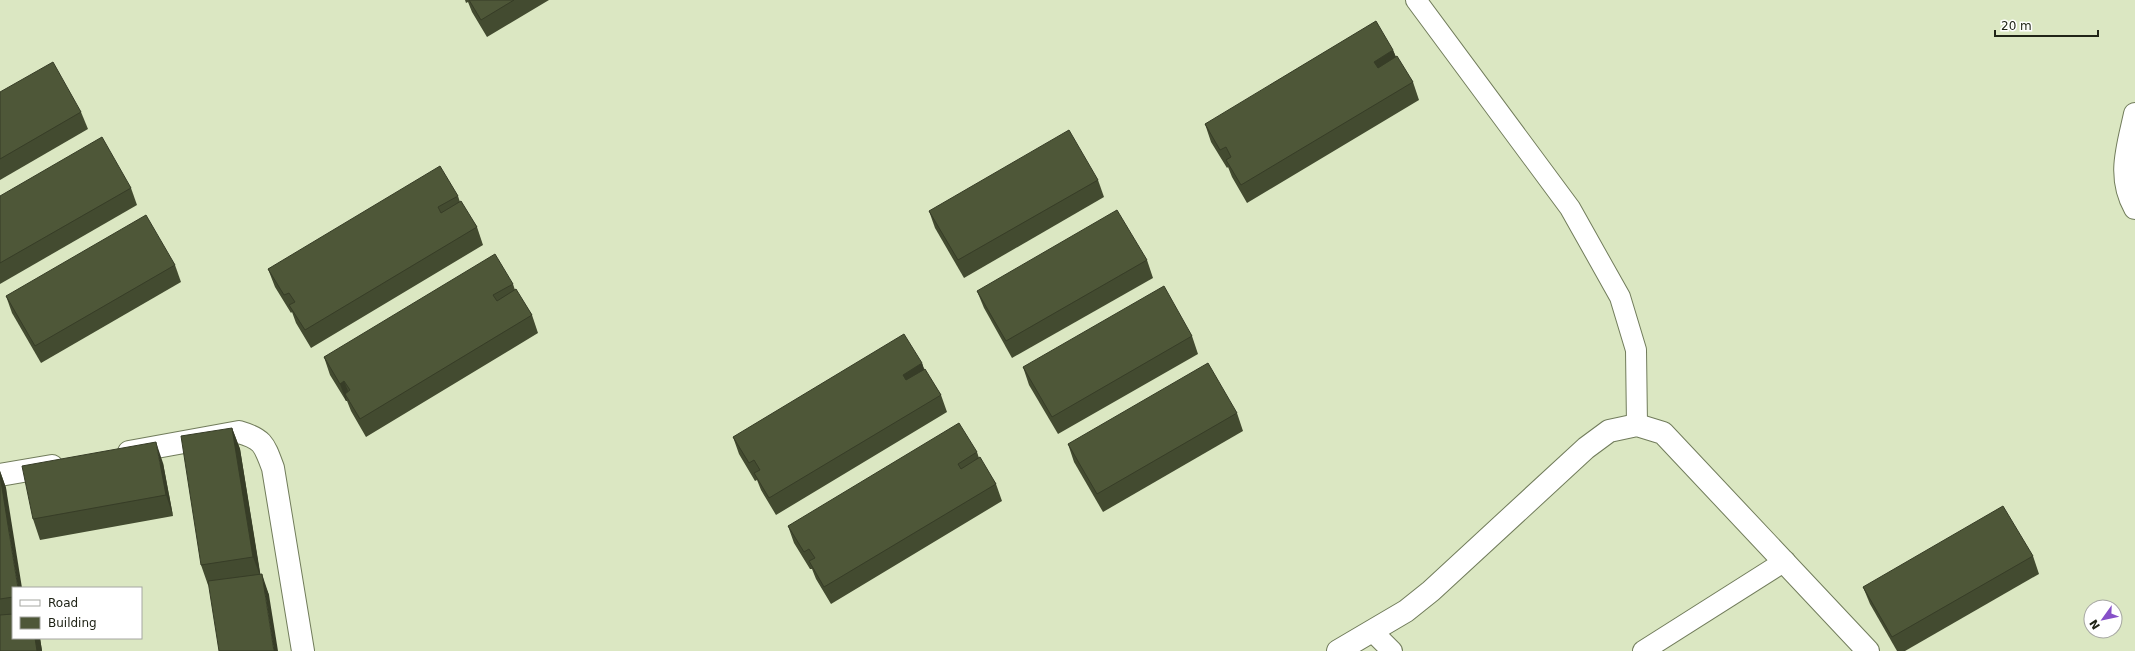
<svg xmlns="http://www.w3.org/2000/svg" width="2135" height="651" font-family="'DejaVu Sans',sans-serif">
<rect width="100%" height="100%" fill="#dbe7c2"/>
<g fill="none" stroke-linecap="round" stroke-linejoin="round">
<!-- service casing -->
<g stroke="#717c5b" stroke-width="22">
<g id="service">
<polyline points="1416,0 1570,208 1620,297 1636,350 1637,425"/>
<polyline points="1373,632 1392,651"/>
<polyline points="1643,651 1785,561"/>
</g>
</g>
<!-- minor casing -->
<g stroke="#717c5b" stroke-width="24">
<g id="minor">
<path d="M2135 114C2128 147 2117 176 2135 208"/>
<path d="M129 452 239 432C263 439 264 444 273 468L303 651"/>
<polyline points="0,475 52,466"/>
<polyline points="1338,651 1406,611 1431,591 1586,448 1609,431 1637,425 1663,433 1868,651"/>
</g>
</g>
<!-- service -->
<use href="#service" stroke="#fff" stroke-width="20"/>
<!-- minor -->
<use href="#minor" stroke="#fff" stroke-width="22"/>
</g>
<!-- wall -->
<g fill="#434b30">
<polygon points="465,0 549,0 487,37 472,12 468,2 466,3"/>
<polygon points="1393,50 1396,57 1413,82 1419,100 1247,203 1232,177 1228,167 1227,168 1211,142 1205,124"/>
<polygon points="0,92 81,112 88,129 0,180"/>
<polygon points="1098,180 1104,197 964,278 935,228 929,211"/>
<polygon points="131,188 137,205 0,284 0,196"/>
<polygon points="458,196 460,202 477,227 483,245 311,348 296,323 292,312 291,313 275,287 268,269"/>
<polygon points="1147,260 1153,278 1012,358 984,308 977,291"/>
<polygon points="175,265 181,282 41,363 12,313 6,296"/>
<polygon points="513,284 515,290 532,315 538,333 366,437 351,411 347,401 346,401 330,375 324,357"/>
<polygon points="1192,336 1198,354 1058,434 1029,385 1023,367"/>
<polygon points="922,363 924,369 941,395 947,412 776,515 761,490 757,480 755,481 739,454 733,437"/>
<polygon points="1237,413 1243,431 1103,512 1074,462 1068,444"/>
<polygon points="232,428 240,449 260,574 269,595 208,585 201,565"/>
<polygon points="977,452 979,458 996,484 1002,501 831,604 816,579 812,569 810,569 794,543 788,526"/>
<polygon points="163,463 173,516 40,540 33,519"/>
<polygon points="0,471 6,488 13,588 13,638 40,638 42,651 0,651"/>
<polygon points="2033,556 2039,574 1905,651 1897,651 1870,604 1863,587"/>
</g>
<!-- shaded-wall -->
<g fill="#373d27">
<polygon points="1393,50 1400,68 1381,80 1374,62"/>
<polygon points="922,363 928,381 909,392 903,375"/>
<polygon points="344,381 351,398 345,394 347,401 346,401 340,384"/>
<polygon points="232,428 240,449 261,578 253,557"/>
<polygon points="156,442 163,463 173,516 166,495"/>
<polygon points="0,471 6,488 22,588 18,588 0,475"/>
<polygon points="262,574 269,595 278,651 274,651"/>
<polygon points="35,638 40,638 42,651 37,651"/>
</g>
<!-- building -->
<g fill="#4e5738" stroke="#373d27">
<polygon points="469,0 514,0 481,20"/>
<polygon points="1376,21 1393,50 1374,62 1378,68 1397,56 1413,82 1241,185 1226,160 1231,157 1226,147 1220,150 1205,124"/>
<polygon points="53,62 81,112 0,159 0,92"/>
<polygon points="1069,130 1098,180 958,260 929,211"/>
<polygon points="102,137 131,188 0,263 0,196"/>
<polygon points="440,166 458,196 438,207 441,213 461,201 477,227 305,330 289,305 295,302 289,293 284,295 268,269"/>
<polygon points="1117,210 1147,260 1006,341 977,291"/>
<polygon points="146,215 175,265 35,346 6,296"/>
<polygon points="495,254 513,284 493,295 497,301 516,289 532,315 360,419 345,394 350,390 344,381 340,384 324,357"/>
<polygon points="1164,286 1192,336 1052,417 1023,367"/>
<polygon points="904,334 922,363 903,375 906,380 925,369 941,395 769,498 754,473 760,470 754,460 749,463 733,437"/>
<polygon points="1208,363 1237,413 1097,494 1068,444"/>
<polygon points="959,423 977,452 958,464 961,469 980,457 996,484 824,587 809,561 815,558 809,549 804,552 788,526"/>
<polygon points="232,428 253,557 201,565 181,436"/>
<polygon points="156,442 166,495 33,519 22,466"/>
<polygon points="0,475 18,588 13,588 13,597 0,599"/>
<polygon points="2003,506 2033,556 1892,637 1863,587"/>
<polygon points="262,574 274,651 219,651 208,581"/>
<polygon points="13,614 13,638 35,638 37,651 0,651 0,615"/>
</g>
<!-- legend -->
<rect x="12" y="587" width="130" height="52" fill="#ffffff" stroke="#a6a7a2"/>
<rect x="20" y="600" width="20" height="6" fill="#ffffff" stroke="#a6a7a2"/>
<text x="48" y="607" font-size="12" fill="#202417">Road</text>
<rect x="20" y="617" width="20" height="12" fill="#4e5738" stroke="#a6a7a2"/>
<text x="48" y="627" font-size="12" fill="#202417">Building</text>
<!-- north arrow -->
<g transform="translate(2103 619) rotate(237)"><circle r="19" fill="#ffffff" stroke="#a6a7a2"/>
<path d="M0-3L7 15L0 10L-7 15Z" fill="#8650c8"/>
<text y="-6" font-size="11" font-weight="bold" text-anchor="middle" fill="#202417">N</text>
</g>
<!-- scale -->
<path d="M1995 30v6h103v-6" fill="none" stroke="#202417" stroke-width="2"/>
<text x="2001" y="30" font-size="12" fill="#202417" stroke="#ffffff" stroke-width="3" paint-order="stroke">20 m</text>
</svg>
